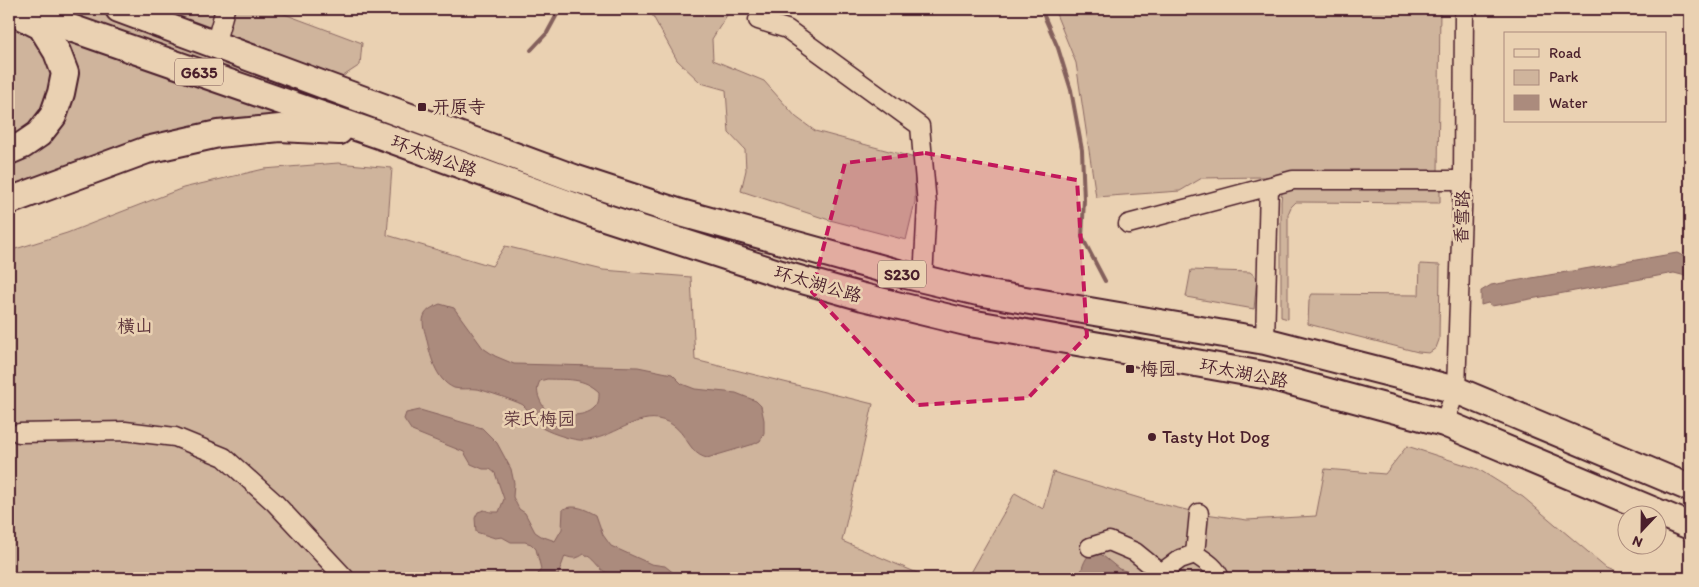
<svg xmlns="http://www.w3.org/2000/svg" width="1699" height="587" font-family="Itim,'LXGW WenKai TC',sans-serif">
<rect width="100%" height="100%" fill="#ead1b2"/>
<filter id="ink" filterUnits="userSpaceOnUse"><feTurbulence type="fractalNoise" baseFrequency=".02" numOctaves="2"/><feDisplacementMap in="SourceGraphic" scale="10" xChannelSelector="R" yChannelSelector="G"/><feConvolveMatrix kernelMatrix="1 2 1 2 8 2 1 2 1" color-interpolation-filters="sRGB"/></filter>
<g filter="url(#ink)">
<!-- green -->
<g fill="#cfb49c" stroke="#8c6a64">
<polygon points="9,9 271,9 362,43 360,65 280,118 153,136 93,155 9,188"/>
<polygon points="649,9 734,9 727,15 712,39 713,60 764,81 796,117 815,131 915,158 915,202 906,240 826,219 741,191 746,170 745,150 729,133 726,90 701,83 677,60"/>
<polygon points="1054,9 1440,9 1438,174 1202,178 1180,191 1096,197 1076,63"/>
<polygon points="338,163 392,168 387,235 492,266 505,246 603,270 691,277 695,360 873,404 842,541 929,578 9,578 9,251 67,233 183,188 264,169"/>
<polygon points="1287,186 1440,188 1440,203 1296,202 1291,207 1288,214 1288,319 1281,317 1281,202 1282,192"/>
<polygon points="1420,264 1440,265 1439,340 1436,348 1429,353 1418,352 1308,324 1309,300 1312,294 1419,295"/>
<polygon points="1191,270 1250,272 1257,278 1254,309 1186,297"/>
<polygon points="1407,446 1478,469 1523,497 1607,568 1631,578 967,578 1015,493 1043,509 1053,472 1149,501 1199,513 1247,520 1316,516 1325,469 1385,474"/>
</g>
<!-- water -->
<g fill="#ab8b7d" stroke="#84605c" fill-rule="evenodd">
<polygon points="1677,253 1690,259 1690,277 1674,273 1492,306 1488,303 1481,305 1481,291 1491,285"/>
<path d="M440 304 454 308 483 348 495 356 514 364 638 367 672 374 682 384 695 389 736 393 756 401 761 406 764 420V434L760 441 754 444 707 458C685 453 688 425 658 419 632 415 607 443 579 440 569 439 547 432 539 426 533 421 530 411 523 405 519 402 483 390 477 389 470 388 461 390 454 388 435 380 430 354 426 336 424 329 421 321 425 314 428 309 435 306 440 304ZM547 379C568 380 583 377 599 392 599 398 599 403 595 407 585 419 558 415 546 411 540 401 534 392 540 381Z"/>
<path d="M420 410 482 428 497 443 511 469 514 483 513 497 519 509 525 513 535 532 541 536 555 541 562 529 563 509C575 504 585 509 596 515L603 535 611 546 651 564 665 566 680 578C659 578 623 583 605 572 597 567 594 558 584 554 577 559 573 559 565 556L557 578H536L541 569 536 549 531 544 525 542H511L502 537 495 538 476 532 475 518 478 512 484 510 491 512H499L504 499 495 473 490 469H483L471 464 464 452 412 431 404 419 406 413Z"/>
<path d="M1097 551 1119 569 1150 578H1079C1083 567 1084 554 1097 551Z"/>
</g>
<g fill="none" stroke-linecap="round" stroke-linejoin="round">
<!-- stream -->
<g stroke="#84605c" stroke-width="4">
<polyline points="1041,9 1058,48 1071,90 1082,150 1084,200 1082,237 1105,281"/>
<polyline points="531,50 547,33 560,9"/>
</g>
<!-- minor casing -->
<g stroke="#4a1f2b" stroke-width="21">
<g id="minor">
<polyline points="758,20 787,29 920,126 927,204 923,279"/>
<polyline points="215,45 225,9"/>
<polyline points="1128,224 1293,180 1463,180"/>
<polyline points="1265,341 1269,187"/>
<polyline points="1444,423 1456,390 1463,180 1464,9"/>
<polyline points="19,433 125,431 175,437 224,457 275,503 345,578"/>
<path d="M1199 513 1195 554C1205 561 1216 567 1220 578"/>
<polyline points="1090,547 1109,541 1135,552 1167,578"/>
<polyline points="1161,573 1180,559 1195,554"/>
</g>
</g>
<!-- highway casing -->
<g stroke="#4a1f2b" stroke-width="30">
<g id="highway">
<polyline points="16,9 382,136 601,216 781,274 863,297 970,323 1269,376 1444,423 1690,526"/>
<polyline points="119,9 574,178 681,213 898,273 978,292 1265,341 1456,390 1690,488"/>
<polyline points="9,151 23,145 39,134 53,116 61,93 65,73 57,52 41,26 23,17"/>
<polyline points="9,201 147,150 218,134 280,128 339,131"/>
</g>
</g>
<!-- minor -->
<use href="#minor" stroke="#ead1b2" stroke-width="18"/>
<!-- highway -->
<use href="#highway" stroke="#ead1b2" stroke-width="26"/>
</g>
</g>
<!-- marked area -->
<path fill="#c2185b" fill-opacity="0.2" stroke="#c2185b" stroke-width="4" stroke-dasharray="10 6" stroke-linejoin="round" d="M925 153 1077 180 1087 336 1028 398 917 405 812 292 845 163Z"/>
<!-- markers -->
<g fill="#4a1f2b" stroke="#ead1b2" stroke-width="2">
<rect x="417" y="102" width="10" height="10" rx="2.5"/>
<rect x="1125" y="364" width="10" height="10" rx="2.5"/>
<circle cx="1152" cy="437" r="5"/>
</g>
<g text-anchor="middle" stroke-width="5" stroke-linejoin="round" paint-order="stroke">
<!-- shield labels -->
<g fill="#ead1b2" stroke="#7a5454" stroke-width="1">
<rect x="175" y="58.5" width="48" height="27" rx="4"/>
<rect x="878" y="260.5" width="48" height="27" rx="4"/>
</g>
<g font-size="16" font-weight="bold" fill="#4a1f2b">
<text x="199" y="78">G635</text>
<text x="902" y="280">S230</text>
</g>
<!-- poi labels -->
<g font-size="18" fill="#4a1f2b" stroke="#ead1b2" text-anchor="start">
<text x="432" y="113">开原寺</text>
<text x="1140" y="375">梅园</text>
<text x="1162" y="443">Tasty Hot Dog</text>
</g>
<!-- street labels -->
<g font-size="18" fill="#4a1f2b" stroke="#ead1b2">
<text transform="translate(434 156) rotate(20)" y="6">环太湖公路</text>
<text transform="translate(1462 217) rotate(-88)" y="6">香雪路</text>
<text transform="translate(818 284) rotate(16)" y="6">环太湖公路</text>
<text transform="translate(1244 373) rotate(11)" y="6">环太湖公路</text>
</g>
<!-- park labels -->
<g font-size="18" fill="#5e353c" stroke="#ead1b2">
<text x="135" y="332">横山</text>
<text x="539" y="425">荣氏梅园</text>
</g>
</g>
<!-- margin -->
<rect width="1699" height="587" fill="none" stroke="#ead1b2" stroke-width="30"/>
<rect x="15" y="15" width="1669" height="557" fill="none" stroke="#4a1f2b" stroke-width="2" filter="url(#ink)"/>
<!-- legend -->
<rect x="1504" y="32" width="162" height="90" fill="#ead1b2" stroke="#aa8a7c"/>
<rect x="1514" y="49" width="25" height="8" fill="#ead1b2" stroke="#aa8a7c"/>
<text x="1549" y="58" font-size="15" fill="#4a1f2b">Road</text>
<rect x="1514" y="70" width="25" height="15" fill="#cfb49c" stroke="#aa8a7c"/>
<text x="1549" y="82" font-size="15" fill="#4a1f2b">Park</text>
<rect x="1514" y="95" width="25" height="15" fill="#ab8b7d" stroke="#aa8a7c"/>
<text x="1549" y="108" font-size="15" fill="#4a1f2b">Water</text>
<!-- north arrow -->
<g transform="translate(1642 530) rotate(202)"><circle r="24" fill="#ead1b2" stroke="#aa8a7c"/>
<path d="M0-4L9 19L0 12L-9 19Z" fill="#4a1f2b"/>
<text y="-8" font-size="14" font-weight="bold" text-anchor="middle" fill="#4a1f2b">N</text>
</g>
</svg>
